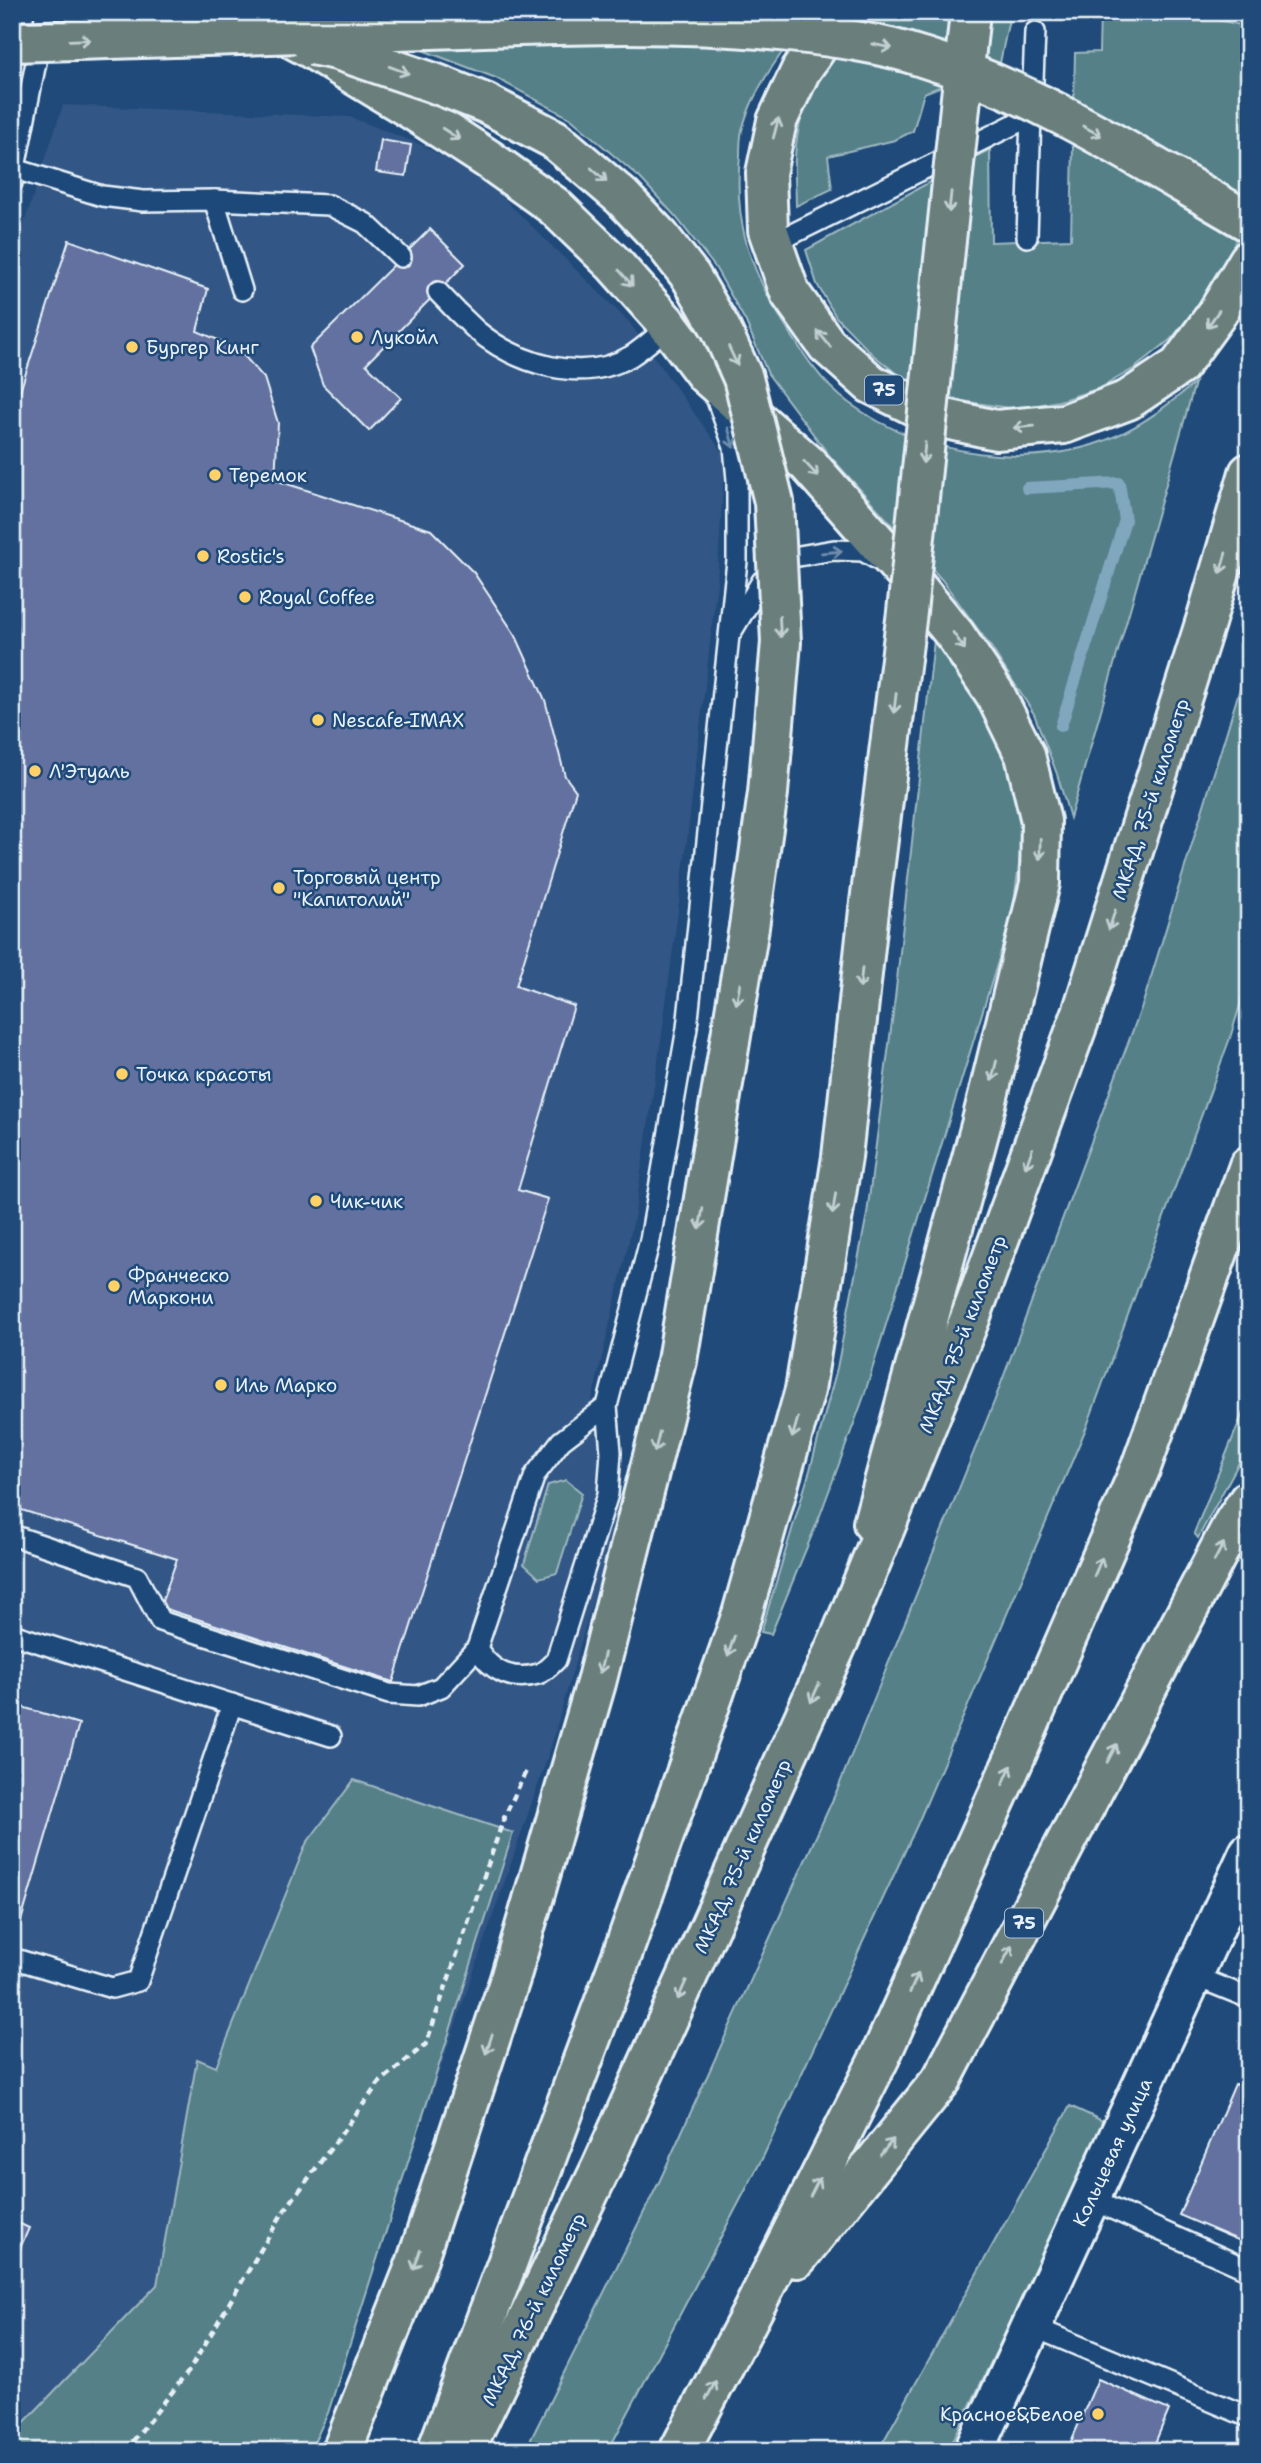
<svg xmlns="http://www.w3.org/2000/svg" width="1261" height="2463" font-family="'Shantell Sans',sans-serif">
<rect width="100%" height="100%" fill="#1f4a7a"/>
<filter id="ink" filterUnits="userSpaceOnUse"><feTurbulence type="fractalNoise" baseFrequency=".0143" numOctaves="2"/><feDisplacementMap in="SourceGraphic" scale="14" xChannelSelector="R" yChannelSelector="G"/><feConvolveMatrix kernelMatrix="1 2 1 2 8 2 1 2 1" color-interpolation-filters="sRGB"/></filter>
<g filter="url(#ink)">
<!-- built -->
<polygon fill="#335685" points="63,105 350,117 422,145 487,182 629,322 725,456 717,583 687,841 662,1034 634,1219 591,1405 618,1514 550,1750 420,2128 197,2059 157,2285 12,2435 12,260"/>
<!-- green -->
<g fill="#558088" stroke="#9eb8c0" stroke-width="2">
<path d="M350 12H812C785 49 754 85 742 130 740 138 740 148 740 156 734 215 747 262 777 312 797 344 818 381 849 403 923 456 1032 473 1116 436 1146 423 1170 403 1195 383L1070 818 1057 774 1034 714 991 647 942 580 829 455 768 374 746 322 715 267 676 217 640 178 570 118 496 78 417 48Z"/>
<path d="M869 12H1048L1010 14 1000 63 924 93 913 131 895 140 828 156 832 189 796 206C796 190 794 173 795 157 797 108 828 40 869 12Z"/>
<polygon points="1100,12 1185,12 1249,27 1249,205 1230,257 1206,297 1171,339 1135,368 1100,388 1059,401 1016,409 962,401 918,386 896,373 872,354 836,317 817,284 806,250 990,149 991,242 1071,239 1075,53 1099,52"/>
<polygon points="935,631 984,703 1014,782 1022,843 1012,916 863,1399 819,1518 771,1634 761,1632 810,1470 837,1368 867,1214 895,998"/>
<polygon points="1249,659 1249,976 1230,1038 1087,1426 918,1823 764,2155 608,2451 525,2451 660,2180 838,1788 994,1402 1143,1003"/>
<polygon points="1249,1398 1249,1444 1198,1538 1194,1533"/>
<polygon points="566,1480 582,1493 557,1573 539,1578 524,1564 548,1485"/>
<polygon points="354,1780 513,1833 328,2413 310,2451 12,2451 12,2435 157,2285 197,2059 216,2067 306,1844"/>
<polygon points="1070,2106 1107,2123 948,2451 878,2451"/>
</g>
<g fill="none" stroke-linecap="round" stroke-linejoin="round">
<!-- stream -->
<polyline stroke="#81a7be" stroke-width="12" points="1027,488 1119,483 1125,520 1061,726"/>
</g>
<!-- building -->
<g fill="#62719f" stroke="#e8f1f8" stroke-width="2">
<polygon points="381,140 411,145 406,176 376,172"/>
<polygon points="430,229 465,264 366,364 401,398 369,431 323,385 310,348"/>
<polygon points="69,240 208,289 197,331 237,348 264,378 278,423 275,480 431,530 474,573 516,636 545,700 565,776 576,791 516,986 574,1006 518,1190 548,1199 393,1682 160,1607 177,1559 12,1507 12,464 18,446 12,445 12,416"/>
<polygon points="12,1704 79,1724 16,1938 12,1936"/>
<polygon points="1235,2084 1249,2090 1249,2234 1245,2243 1179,2215"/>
<polygon points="12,2220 29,2228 13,2264 12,2264"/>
<polygon points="1098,2379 1169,2410 1155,2443 1171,2451 1067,2451"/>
</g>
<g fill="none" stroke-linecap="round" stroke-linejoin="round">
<!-- service casing -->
<g stroke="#e8f1f8" stroke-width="24">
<g id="service">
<polyline points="1032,105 1035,32"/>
<polyline points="12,168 102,196 143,201 214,200 329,205 365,223 401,257"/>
<polyline points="12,183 46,12"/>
<polyline points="214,200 242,290"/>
<polyline points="772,244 1031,116 1027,237"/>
<path d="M438 292C450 305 463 318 476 330 517 364 582 385 631 356 644 348 656 336 669 326"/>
<polyline points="732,631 762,581 793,557 834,550 863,551 882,562"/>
<polyline points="12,1535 137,1577 160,1621 389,1694 418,1696 441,1687 477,1648 535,1475 561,1441 607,1406"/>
<polyline points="12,1634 331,1736"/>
<path d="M477 1648C490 1670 511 1682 538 1674 545 1672 551 1665 556 1660L608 1494 611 1452 607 1406 650 1240 687 1028 737 561V480L734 447 715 395"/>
<polyline points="12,1958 112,1988 138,1981 232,1704"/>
<polyline points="1192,1975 1249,1998"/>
<polyline points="1090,2199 1249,2270"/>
<polyline points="1031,2326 1249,2417"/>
</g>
</g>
<!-- minor casing -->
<g stroke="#e8f1f8" stroke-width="44">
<polyline id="minor" points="974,2451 1249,1853"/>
</g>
<!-- primary casing -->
<g stroke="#e8f1f8" stroke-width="44">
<g id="primary">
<polyline points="244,12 310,48 414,111 488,159 554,206 613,263 669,326 706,375 808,464 908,577 956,636 995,694 1025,755 1041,821 1040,883 981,1125 873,1523"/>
<polyline points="342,2451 416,2264 510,1979 596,1683 677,1361 749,927"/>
</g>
</g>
<!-- trunk casing -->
<g stroke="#e8f1f8" stroke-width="44">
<g id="trunk">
<polyline points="846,12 834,23 801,70 777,121 766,173 768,230 790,293 827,345 871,384 937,417 996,430 1064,424 1128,400 1179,366 1216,315 1249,260"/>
<polyline points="797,2258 942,2079 1234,1522 1249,1500"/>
<polyline points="437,2451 622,1955 742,1614 805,1390 842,1157 869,910"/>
<polyline points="464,2451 602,2166 843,1631 971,1316 1083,1010 1206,620 1249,473"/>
<polyline points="679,2451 751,2314 880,2057 1016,1755 1141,1467 1249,1166"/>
</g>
</g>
<!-- path -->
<polyline stroke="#e8f1f8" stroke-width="4.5" stroke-dasharray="7 5" stroke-linecap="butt" points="125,2451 189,2371 282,2214 379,2083 426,2044 504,1818 527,1769"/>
<!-- service -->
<use href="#service" stroke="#1f4a7a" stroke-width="19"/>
<!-- minor -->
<use href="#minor" stroke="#1f4a7a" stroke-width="38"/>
<!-- primary -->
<use href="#primary" stroke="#6b7f7c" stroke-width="38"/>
<!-- trunk -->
<use href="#trunk" stroke="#6b7f7c" stroke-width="38"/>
<!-- primary-bridge casing -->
<g stroke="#e8f1f8" stroke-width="44" stroke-linecap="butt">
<g id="primary-bridge">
<path d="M12 42C162 38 312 33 462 28 572 24 681 20 790 32 834 37 880 43 922 57 1040 93 1143 161 1249 222"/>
<polyline points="312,45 337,50 434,83 485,103 554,139 622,197 660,237 691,277 721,329 743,378 774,502 781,642 768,793 749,927"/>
</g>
</g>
<!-- trunk-bridge casing -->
<g stroke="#e8f1f8" stroke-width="44" stroke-linecap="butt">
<polyline id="trunk-bridge" points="869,910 907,612 970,12"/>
</g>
<!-- primary-bridge -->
<use href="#primary-bridge" stroke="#6b7f7c" stroke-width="38"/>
<!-- trunk-bridge -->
<use href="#trunk-bridge" stroke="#6b7f7c" stroke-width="38"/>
</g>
<!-- one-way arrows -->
<defs><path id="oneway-shaft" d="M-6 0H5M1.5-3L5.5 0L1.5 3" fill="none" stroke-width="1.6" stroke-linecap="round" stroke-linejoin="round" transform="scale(1.75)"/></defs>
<g stroke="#c2cfd3">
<use href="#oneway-shaft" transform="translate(80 40) rotate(-2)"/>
<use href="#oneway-shaft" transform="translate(882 46) rotate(12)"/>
<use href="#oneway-shaft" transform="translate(399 70) rotate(20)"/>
<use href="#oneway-shaft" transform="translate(776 128) rotate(-75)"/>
<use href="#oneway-shaft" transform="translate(1092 131) rotate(28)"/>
<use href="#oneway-shaft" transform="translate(451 134) rotate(33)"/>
<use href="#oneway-shaft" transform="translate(599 175) rotate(42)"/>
<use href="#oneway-shaft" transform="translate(950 202) rotate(96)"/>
<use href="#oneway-shaft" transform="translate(626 278) rotate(49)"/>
<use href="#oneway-shaft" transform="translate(1213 319) rotate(125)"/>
<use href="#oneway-shaft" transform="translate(824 339) rotate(-129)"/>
<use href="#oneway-shaft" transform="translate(733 356) rotate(65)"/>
<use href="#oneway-shaft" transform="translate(1024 427) rotate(175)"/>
<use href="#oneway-shaft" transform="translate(924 453) rotate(96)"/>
<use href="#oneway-shaft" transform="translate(811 469) rotate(47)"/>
<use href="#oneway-shaft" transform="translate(1223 563) rotate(106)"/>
<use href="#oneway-shaft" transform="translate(780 627) rotate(87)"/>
<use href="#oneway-shaft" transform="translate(959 641) rotate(55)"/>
<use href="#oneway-shaft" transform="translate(895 703) rotate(97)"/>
<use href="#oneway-shaft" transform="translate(1040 849) rotate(91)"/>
<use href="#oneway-shaft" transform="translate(1112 920) rotate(108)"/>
<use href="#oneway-shaft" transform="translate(861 978) rotate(96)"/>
<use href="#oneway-shaft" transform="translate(738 994) rotate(100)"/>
<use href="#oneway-shaft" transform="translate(994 1071) rotate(104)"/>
<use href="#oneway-shaft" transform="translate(1029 1158) rotate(110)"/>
<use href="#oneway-shaft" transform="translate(834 1204) rotate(99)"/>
<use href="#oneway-shaft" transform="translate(701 1219) rotate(100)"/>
<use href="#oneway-shaft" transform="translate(795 1428) rotate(106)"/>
<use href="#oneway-shaft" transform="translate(657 1442) rotate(104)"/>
<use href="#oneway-shaft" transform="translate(1219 1552) rotate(-62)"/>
<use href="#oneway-shaft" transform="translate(1098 1567) rotate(-67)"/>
<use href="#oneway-shaft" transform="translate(731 1646) rotate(109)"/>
<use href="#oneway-shaft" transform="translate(602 1663) rotate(104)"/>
<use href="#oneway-shaft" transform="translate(815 1693) rotate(114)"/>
<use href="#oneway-shaft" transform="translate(1112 1753) rotate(-62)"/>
<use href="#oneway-shaft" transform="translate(1007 1775) rotate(-66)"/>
<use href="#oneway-shaft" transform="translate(1007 1955) rotate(-62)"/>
<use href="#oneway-shaft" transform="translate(914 1983) rotate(-66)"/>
<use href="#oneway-shaft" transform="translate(682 1990) rotate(114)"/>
<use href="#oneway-shaft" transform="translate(489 2044) rotate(108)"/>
<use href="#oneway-shaft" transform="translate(887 2147) rotate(-51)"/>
<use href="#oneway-shaft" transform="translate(815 2187) rotate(-63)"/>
<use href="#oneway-shaft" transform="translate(417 2260) rotate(109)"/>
<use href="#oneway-shaft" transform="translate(711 2390) rotate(-62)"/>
</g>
<g stroke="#6f8dac">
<use href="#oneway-shaft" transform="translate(731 438) rotate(74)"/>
<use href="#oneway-shaft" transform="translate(832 552) rotate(-5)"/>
</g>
</g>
<!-- markers -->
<g fill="#ffd166" stroke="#1f4a7a" stroke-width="2.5">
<circle cx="357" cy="337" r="7"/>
<circle cx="132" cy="347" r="7"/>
<circle cx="215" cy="475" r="7"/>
<circle cx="203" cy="556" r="7"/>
<circle cx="245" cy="597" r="7"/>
<circle cx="318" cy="720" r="7"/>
<circle cx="35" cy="771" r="7"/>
<circle cx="279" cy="888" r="7"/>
<circle cx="122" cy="1074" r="7"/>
<circle cx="316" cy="1201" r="7"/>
<circle cx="114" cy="1286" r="7"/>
<circle cx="221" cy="1385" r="7"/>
<circle cx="1098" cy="2414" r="7"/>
</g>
<g text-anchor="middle" stroke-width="5" stroke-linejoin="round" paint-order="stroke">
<!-- shield labels -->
<g fill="#1f4a7a" stroke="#acbfd2" stroke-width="2">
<rect x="865" y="375.5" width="38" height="29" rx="5"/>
<rect x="1005" y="1908.5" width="38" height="29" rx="5"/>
</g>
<g font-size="18" font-weight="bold" fill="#e8f1f8">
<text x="884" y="396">75</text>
<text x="1024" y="1929">75</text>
</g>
<!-- poi labels -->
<g font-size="19" fill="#e8f1f8" stroke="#1f4a7a" text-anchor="start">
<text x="371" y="344">Лукойл</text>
<text x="146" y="354">Бургер Кинг</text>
<text x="229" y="482">Теремок</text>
<text x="217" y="563">Rostic's</text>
<text x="259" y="604">Royal Coffee</text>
<text x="332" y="727">Nescafe-IMAX</text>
<text x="49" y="778">Л'Этуаль</text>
<text x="293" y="884">Торговый центр<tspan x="293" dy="22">"Капитолий"</tspan></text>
<text x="136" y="1081">Точка красоты</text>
<text x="330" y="1208">Чик-чик</text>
<text x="128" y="1282">Франческо<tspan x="128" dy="22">Маркони</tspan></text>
<text x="235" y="1392">Иль Марко</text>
<text x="1084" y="2421" text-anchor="end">Красное&amp;Белое</text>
</g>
<!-- street labels -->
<g font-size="19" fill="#e8f1f8" stroke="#1f4a7a">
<text transform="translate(1150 799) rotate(-72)" y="7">МКАД, 75-й километр</text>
<text transform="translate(962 1334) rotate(-69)" y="7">МКАД, 75-й километр</text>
<text transform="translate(742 1856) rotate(-66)" y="7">МКАД, 75-й километр</text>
<text transform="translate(1112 2152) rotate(-65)" y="7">Кольцевая улица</text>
<text transform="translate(533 2309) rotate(-64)" y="7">МКАД, 76-й километр</text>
</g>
</g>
<!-- margin -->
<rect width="1261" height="2463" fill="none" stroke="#1f4a7a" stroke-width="42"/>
<rect x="21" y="21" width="1219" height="2421" fill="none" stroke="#e8f1f8" stroke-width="2.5" filter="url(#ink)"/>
</svg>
